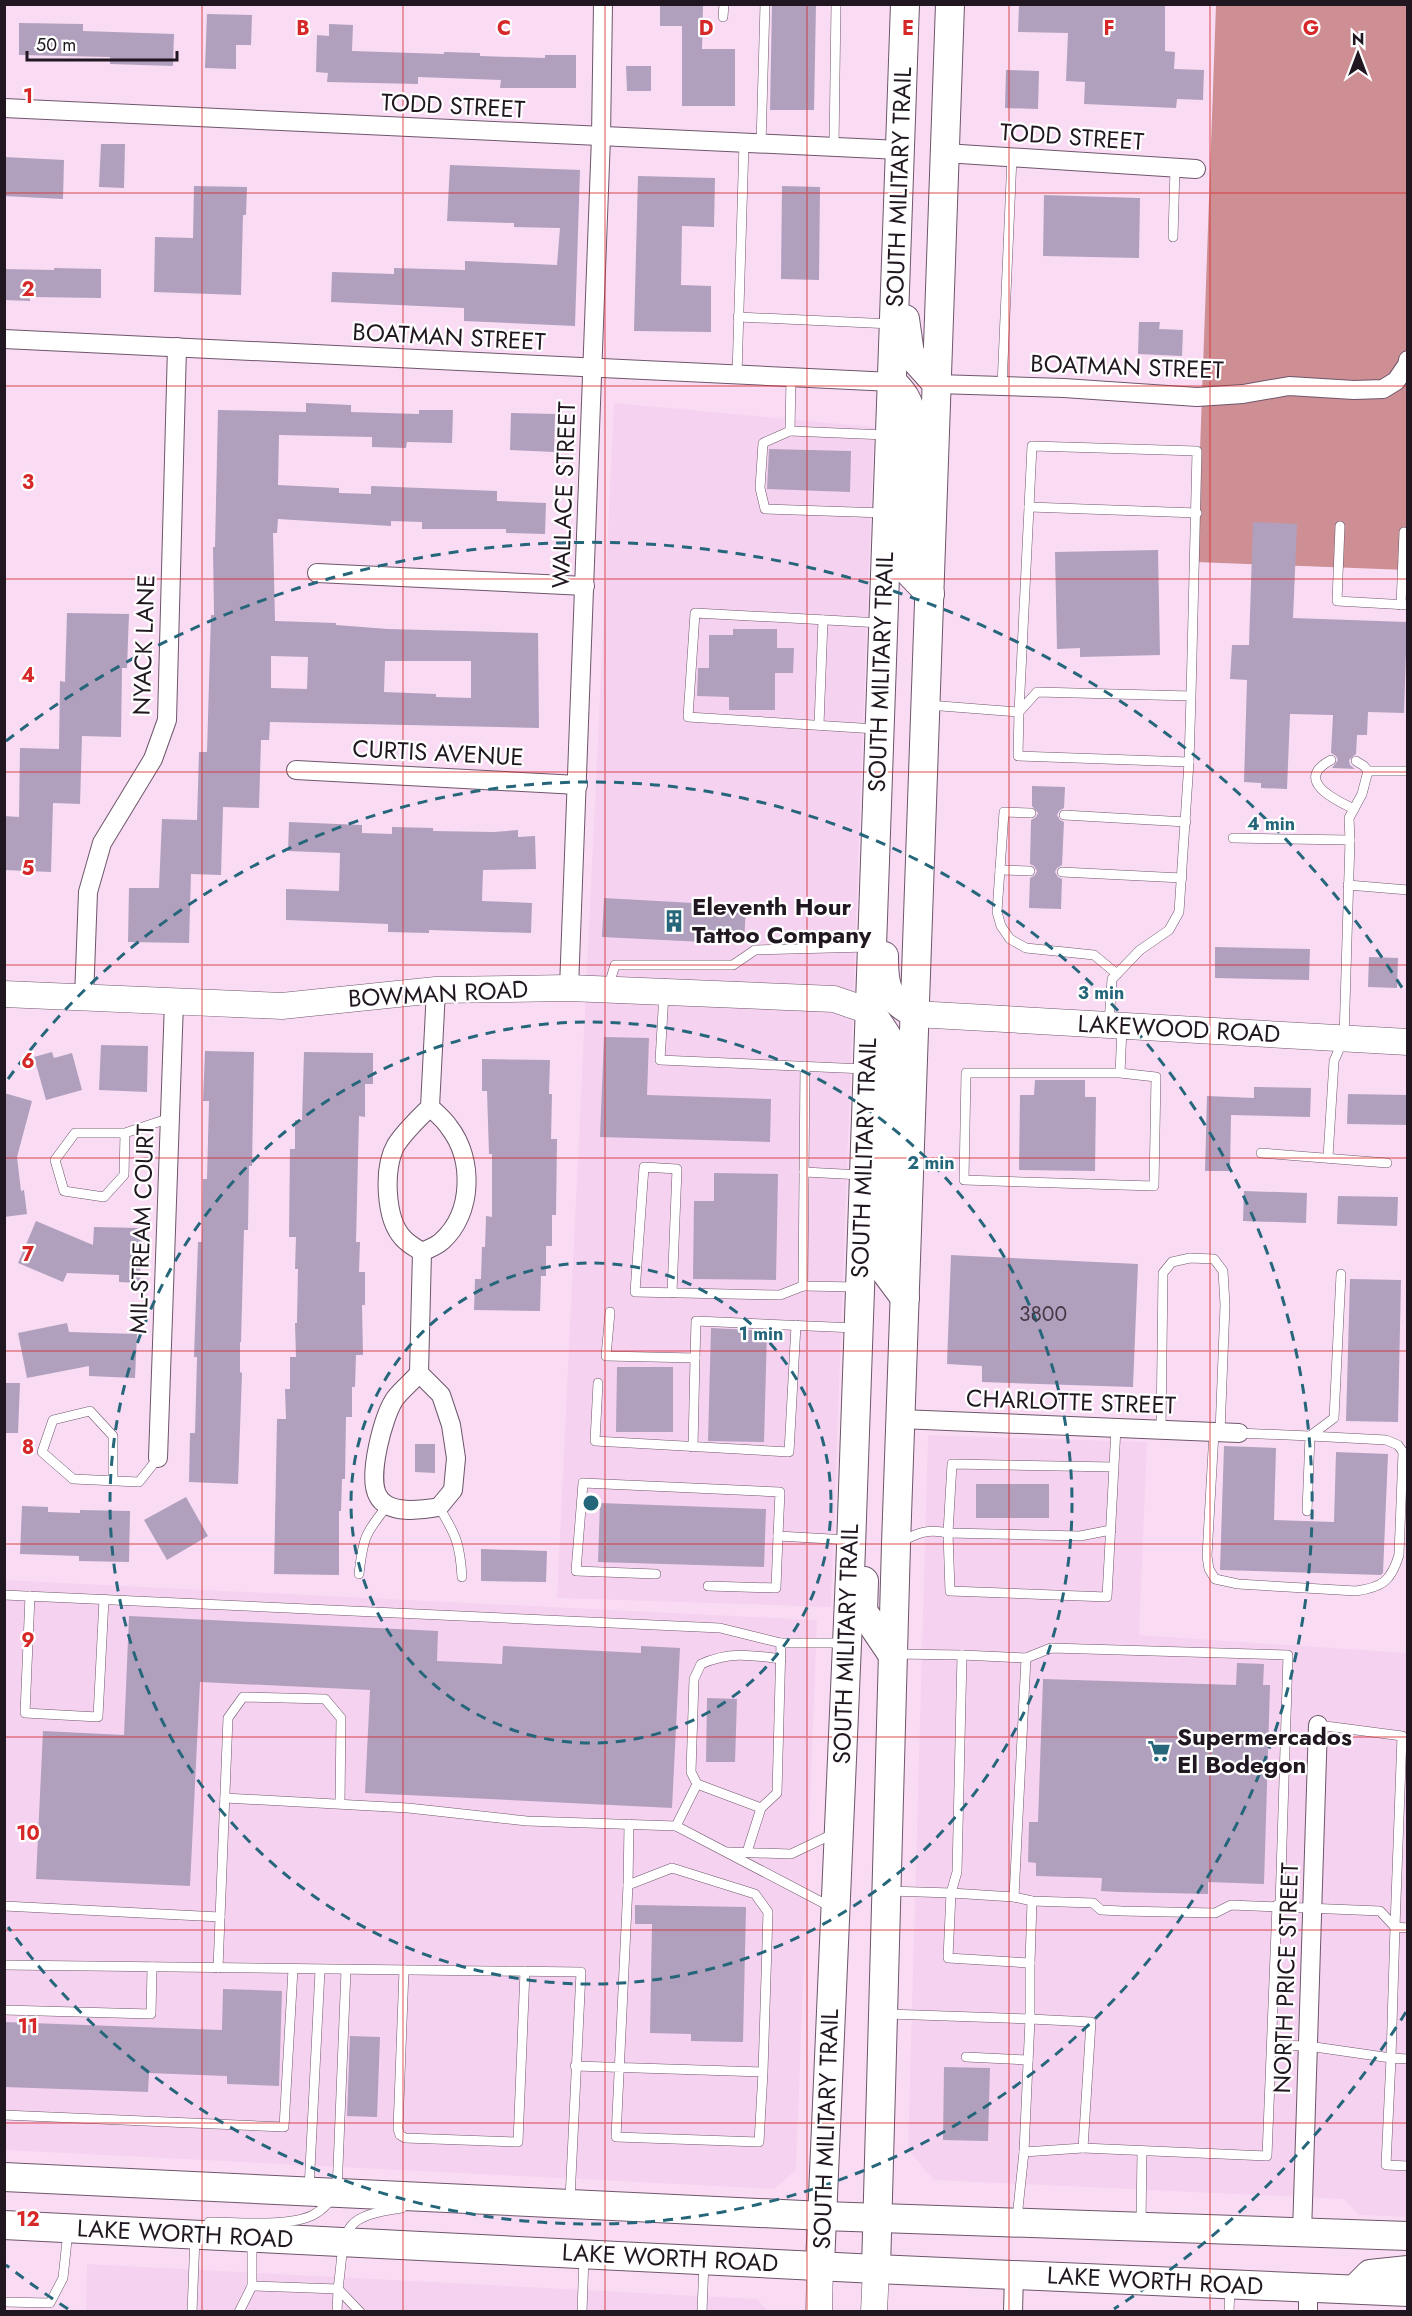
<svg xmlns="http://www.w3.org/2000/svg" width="1412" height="2316" font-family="Jost,sans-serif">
<rect width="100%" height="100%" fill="#f9dcf4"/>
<!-- built -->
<g fill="#f6d2f1">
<polygon points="614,403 874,427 831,1607 557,1598"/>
<polygon points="928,1435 1147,1442 1139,1635 1407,1653 1407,2217 1359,2215 1344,2199 934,2180 908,2150"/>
<polygon points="4,1580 817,1620 796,2170 774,2189 5,2150"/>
<polygon points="87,2264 757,2299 768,2311 86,2312"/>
</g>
<!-- forest -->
<polygon fill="#cd8f94" points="1216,5 1407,5 1407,570 1196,562"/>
<!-- building -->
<g fill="#b0a0bd" fill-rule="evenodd">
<polygon points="660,4 703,4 702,49 735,49 735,106 682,106 682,26 660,26"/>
<polygon points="772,4 816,4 814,110 770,110"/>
<polygon points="1019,4 1165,4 1165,51 1175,52 1174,69 1204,70 1203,100 1177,99 1176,108 1084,104 1085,82 1066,81 1068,33 1018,32"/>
<polygon points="207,14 252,15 251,45 236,45 236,69 205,68"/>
<polygon points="19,23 83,24 83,31 174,34 173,66 110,64 110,57 19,55"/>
<polygon points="329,24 353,25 352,51 444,54 444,52 480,53 480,56 545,58 545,55 576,55 576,88 500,88 501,80 418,77 418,84 327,82 328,73 316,72 317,35 329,36"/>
<polygon points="626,66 651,66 651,91 627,91"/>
<polygon points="1006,70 1039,71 1038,109 1005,108"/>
<polygon points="101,144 125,144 124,188 99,187"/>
<polygon points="4,157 64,160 63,199 4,196"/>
<polygon points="450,165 580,170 575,326 464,321 464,308 331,302 332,272 394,274 394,268 465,270 465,261 557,265 560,228 514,227 514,223 447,221"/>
<polygon points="638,176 715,178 714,227 682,226 681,285 711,286 711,332 634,331"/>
<polygon points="194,186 247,187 246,215 243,215 241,295 154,292 155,237 193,238"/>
<polygon points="782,186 820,187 819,280 781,279"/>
<polygon points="1044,195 1140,198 1139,258 1043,256"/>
<polygon points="54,268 101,269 101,298 30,297 30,301 4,300 4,269 54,270"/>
<polygon points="1139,322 1160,322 1159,329 1183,330 1182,356 1138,354"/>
<path d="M306 403 351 405V412L419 414V410H453L452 443 407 442 406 448 372 447V437L279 435 278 485 339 488V493L371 494V486L497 491V501L546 503 545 534 506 533V529H422V522L391 521V526L278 519 277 533H273L275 621 336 623V625L388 629 538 633 539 728 270 722 269 740H261L259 808 223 807 221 875 191 874 189 943 128 942 129 888H159L162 819 197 820 199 752H207L211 615H214L213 547H215L218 410 306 412ZM271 656 308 657 307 689 271 688ZM385 661H471V698L436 697V694L384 692Z"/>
<polygon points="511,413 555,414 554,452 510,450"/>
<polygon points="769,449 851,451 850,492 767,489"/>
<polygon points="1253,522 1297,524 1293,618 1407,622 1404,713 1368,712 1367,735 1357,735 1356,754 1349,760 1350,765 1355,769 1332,768 1338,760 1336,756 1331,753 1333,715 1290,714 1287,789 1261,788 1261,783 1244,782 1247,680 1230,679 1232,645 1249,645"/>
<polygon points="1158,550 1160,655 1080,657 1080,648 1057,649 1055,552"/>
<polygon points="67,613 129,614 127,668 122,668 121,737 82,736 80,804 53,803 51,872 4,870 4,816 19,817 20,748 59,749 60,681 65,682"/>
<polygon points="733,629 777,629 777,648 794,648 793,673 775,673 775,710 729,710 729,697 697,696 698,668 709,668 709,635 733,635"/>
<polygon points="1032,786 1065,787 1064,808 1059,811 1057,815 1060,820 1064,822 1062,865 1057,868 1055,872 1058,877 1062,879 1061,909 1029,908 1030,878 1035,875 1037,871 1034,866 1030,864 1031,820 1036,817 1038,813 1032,806"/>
<polygon points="289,822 362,825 362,833 392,834 392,827 433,828 433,831 494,832 518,830 518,837 535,836 536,869 483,870 482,901 532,903 531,933 429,930 429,933 388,932 388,924 286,920 286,889 339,891 340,853 288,851"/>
<polygon points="604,898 746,906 744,944 602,937"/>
<polygon points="1215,947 1310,949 1309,980 1215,978"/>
<polygon points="1369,957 1398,958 1397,988 1368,987"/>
<polygon points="604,1037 649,1038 647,1095 771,1099 770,1142 600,1137"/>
<polygon points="101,1045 148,1046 147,1092 99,1090"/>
<polygon points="205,1051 254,1052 252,1166 249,1166 248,1230 244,1230 241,1342 240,1342 240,1372 242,1373 238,1484 189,1482 190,1433 195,1433 197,1357 194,1357 198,1242 202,1242 203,1179 207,1179 209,1101 203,1101"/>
<polygon points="52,1052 54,1058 72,1053 82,1090 46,1100 34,1057"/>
<polygon points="304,1052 373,1053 373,1084 365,1084 365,1117 359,1116 356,1242 360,1242 359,1272 365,1272 365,1305 362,1305 363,1355 356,1355 355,1387 352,1387 352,1417 346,1417 345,1479 342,1479 341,1511 339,1511 339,1575 274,1574 277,1419 286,1419 285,1389 290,1389 290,1357 296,1357 295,1323 297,1323 298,1269 295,1269 296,1237 289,1237 290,1149 295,1149 295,1120 302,1120"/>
<polygon points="482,1059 550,1060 549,1094 552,1094 551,1139 557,1139 556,1215 552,1215 552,1246 546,1246 546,1276 541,1276 540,1311 474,1310 475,1279 481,1279 482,1247 485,1247 486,1216 492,1217 492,1154 489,1154 487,1091 482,1091"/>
<polygon points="1035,1080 1085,1080 1085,1097 1096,1097 1095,1171 1019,1170 1020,1095 1034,1095"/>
<polygon points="1254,1087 1311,1088 1310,1117 1231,1115 1230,1171 1205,1171 1207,1096 1254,1098"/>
<polygon points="4,1093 32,1101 17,1157 21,1191 24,1190 27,1214 4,1217"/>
<polygon points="1348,1094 1407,1095 1407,1125 1347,1124"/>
<polygon points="714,1173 778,1174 776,1280 693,1279 694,1201 714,1201"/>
<polygon points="1244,1191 1307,1193 1306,1223 1243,1221"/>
<polygon points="1338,1196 1398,1197 1397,1226 1337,1224"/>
<polygon points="36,1221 93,1245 94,1227 142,1228 140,1283 119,1282 119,1275 67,1273 63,1282 18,1263"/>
<polygon points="951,1255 1138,1264 1133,1387 982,1382 982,1366 947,1364"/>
<polygon points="1350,1279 1401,1280 1398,1422 1346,1421"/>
<polygon points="67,1323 69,1332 137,1334 135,1378 89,1376 89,1366 27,1378 18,1333"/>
<polygon points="711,1328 767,1331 764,1442 708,1441"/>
<polygon points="617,1367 673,1367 673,1432 616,1432"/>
<polygon points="4,1383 20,1383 18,1433 4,1433"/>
<polygon points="415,1444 435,1444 435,1473 415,1472"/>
<polygon points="1224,1446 1276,1448 1274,1520 1334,1522 1336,1452 1388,1454 1383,1573 1381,1575 1220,1570"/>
<rect x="976" y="1484" width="73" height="34"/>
<polygon points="186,1497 208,1536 167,1560 144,1520"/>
<polygon points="600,1503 766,1509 764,1567 598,1562"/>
<polygon points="22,1506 48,1507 48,1512 80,1513 80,1510 130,1511 129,1562 79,1561 79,1556 20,1554"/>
<polygon points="481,1549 547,1551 546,1582 481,1581"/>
<polygon points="129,1616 438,1631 437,1661 502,1664 503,1646 641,1653 641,1646 680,1648 672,1808 365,1793 370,1690 200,1682 190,1886 36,1879 43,1731 124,1735"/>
<polygon points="1237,1663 1264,1664 1263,1685 1270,1685 1264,1884 1208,1882 1208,1894 1119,1892 1101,1891 1102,1878 1036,1876 1036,1863 1028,1862 1029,1822 1038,1822 1043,1679 1236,1685"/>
<polygon points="707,1698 737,1699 735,1762 706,1762"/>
<polygon points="635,1905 746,1907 743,2042 691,2041 691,2034 650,2033 652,1924 635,1924"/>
<polygon points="223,1989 282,1991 279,2086 227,2084 227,2076 149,2073 148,2092 4,2087 4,2022 222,2030"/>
<polygon points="350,2036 380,2037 377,2117 347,2116"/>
<polygon points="944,2067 990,2068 988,2141 943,2140"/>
</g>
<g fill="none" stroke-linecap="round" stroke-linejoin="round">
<!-- lane casing -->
<g stroke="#6e566b" stroke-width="10">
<g id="lane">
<polyline points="723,17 724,4"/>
<polyline points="761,144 765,4"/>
<polyline points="834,147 836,4"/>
<polyline points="1173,237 1175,168"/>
<polyline points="738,317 892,324"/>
<polyline points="737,375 744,143"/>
<polyline points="791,377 790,431 886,435"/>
<polyline points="1002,386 1012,157"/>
<polyline points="790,431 763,443 760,488 765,509 885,513"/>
<polyline points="1029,507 1197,513"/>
<polyline points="1340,526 1337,601 1408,605"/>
<polyline points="1401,605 1404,532"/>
<polyline points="928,705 1019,712 1037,692 1191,696 1197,451 1032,446 1019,712 1018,756 1189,762 1191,696"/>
<polyline points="819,725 823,620"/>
<polyline points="876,729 688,717 695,613 881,623"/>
<path d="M1331 760C1293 780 1335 800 1354 809"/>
<polyline points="1356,761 1364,766 1368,771"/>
<polyline points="1031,813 1004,812 997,912 1001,926 1010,939 1026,948 1094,955 1117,974"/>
<polyline points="1064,815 1186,822"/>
<polyline points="1233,838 1350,840 1344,1038 1334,1061 1328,1157"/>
<polyline points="1350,840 1349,818 1362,794 1368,771 1408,771"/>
<polyline points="1000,870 1030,871"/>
<polyline points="1062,872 1182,878"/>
<polyline points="1348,885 1408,890"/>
<polyline points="608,988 615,965 733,965 755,950 869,947"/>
<polyline points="664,994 660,1060 865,1069"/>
<polyline points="1109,1023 1112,979 1140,950 1169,930 1179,912 1189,762"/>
<polyline points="805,1066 803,1286 857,1287"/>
<polyline points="1120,1073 1156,1077 1154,1186 964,1180 966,1073 1120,1073 1122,1028"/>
<polyline points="125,1133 124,1175 104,1197 64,1191 55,1160 75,1133 125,1133 170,1118"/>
<polyline points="1261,1153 1387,1163"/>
<polyline points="804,1172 862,1175"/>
<polyline points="672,1293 677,1169 644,1167 635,1292 780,1295 803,1286"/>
<polyline points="610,1312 606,1356 695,1358 696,1321 856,1328"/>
<polyline points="598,1383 595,1441 789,1452 796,1325"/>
<polyline points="1161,1430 1163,1273 1172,1262 1190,1258 1214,1259 1223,1271 1225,1305 1220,1432"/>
<path d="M1214 1432 1207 1556 1209 1569 1215 1579 1238 1584 1356 1591C1383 1587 1391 1581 1399 1555L1403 1452 1398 1445 1386 1440 1310 1436"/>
<polyline points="1239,1433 1310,1436 1307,1511"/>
<polyline points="1310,1436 1334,1418 1341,1274"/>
<polyline points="693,1447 695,1358"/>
<path d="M1114 1467 952 1464 948 1533 950 1591 1107 1597C1110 1541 1113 1484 1116 1428"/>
<polyline points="113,1481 113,1436 90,1411 53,1420 42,1452 73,1479 139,1482 158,1458"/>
<path d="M439 1507C456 1535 460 1544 462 1577"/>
<path d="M901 1542C918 1532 929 1529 948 1533L1080 1536 1111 1530"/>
<path d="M359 1574C363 1538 365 1533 388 1505"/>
<polyline points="656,1574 576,1571 583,1483 780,1492 778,1536 848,1540"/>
<polyline points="708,1586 776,1588 778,1536"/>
<polyline points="4,1595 720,1628 781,1643 843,1643"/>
<polyline points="30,1596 25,1713 98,1717 104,1599"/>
<polyline points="895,1654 962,1655"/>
<polyline points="1026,1658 1051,1648 1288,1655 1280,1905"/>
<path d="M697 1784 691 1772 694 1679 701 1664C730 1651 751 1655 781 1659"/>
<polyline points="225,1798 408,1808 527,1821 676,1826 831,1907"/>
<polyline points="676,1826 697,1784 761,1808"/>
<polyline points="728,1852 791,1854 835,1833"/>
<polyline points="747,1852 761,1808 777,1793 781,1643"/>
<polyline points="628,1885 629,1824"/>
<polyline points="889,1891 951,1893 1014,1897 1032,1901 1093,1903 1101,1910 1122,1911 1215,1913 1231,1905 1380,1911 1395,1927 1402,1736 1318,1725"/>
<polyline points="1014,1897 1026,1658 962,1655 957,1872 951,1893 948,1958 1030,1963 1032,1901"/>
<polyline points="4,1906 220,1917"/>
<polyline points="4,1965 581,1972 570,2199"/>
<polyline points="218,1968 228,1718 243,1697 325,1699 341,1718 340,1803"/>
<polyline points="404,1970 398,2129 400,2135 405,2138 518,2142 525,1971"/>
<polyline points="4,2010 151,2014 152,1967"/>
<polyline points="888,2014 1030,2019 1030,1963"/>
<polygon points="1030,2019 1091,2022 1083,2148 1024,2152"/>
<polyline points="1273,2045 1308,2046 1391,2058 1395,1927 1408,1928"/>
<polyline points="966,2057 1028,2060"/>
<polyline points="1408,2059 1391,2058 1386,2165 1408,2166"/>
<polyline points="575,2066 763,2072 768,1912 755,1894 672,1868 628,1885 616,2137 759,2142 763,2072"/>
<polyline points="4,2115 284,2127 293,1969"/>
<polyline points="1083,2148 1267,2156 1277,1905"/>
<polyline points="309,2189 320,1970"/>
<polyline points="1017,2218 1024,2152"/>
<path d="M209 2222C236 2222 290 2227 313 2215 323 2210 330 2201 337 2192L346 1970"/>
<polyline points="1141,2224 1142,2151"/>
<path d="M252 2240V2286L338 2289C346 2231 336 2217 402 2208"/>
<polyline points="338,2289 360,2312"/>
<polyline points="4,2302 50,2303 63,2278 68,2231"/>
<polyline points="192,2312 195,2237"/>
<polyline points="239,2312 252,2286"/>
<polyline points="337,2312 338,2289"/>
<polyline points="582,2312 584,2257"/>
<polyline points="702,2312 704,2262"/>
<polyline points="1229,2312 1230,2287"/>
</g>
</g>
<!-- street casing -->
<g stroke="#6e566b" stroke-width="20">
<g id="street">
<polyline points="4,108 900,150"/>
<polyline points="945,153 1196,169"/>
<polyline points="4,339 892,382"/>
<polyline points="937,384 1064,388 1197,397 1243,394 1289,386 1354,390 1383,389 1396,381 1407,365 1408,360"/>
<polyline points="317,573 585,586"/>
<polyline points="296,770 578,785"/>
<polyline points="569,988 601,137 603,4"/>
<polyline points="84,998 88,892 102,843 153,759 167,720 177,347"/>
<path d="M422 1252C416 1248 408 1244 403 1238 385 1219 383 1167 396 1145 405 1131 418 1119 430 1107L436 990"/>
<path d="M422 1252C428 1249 437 1246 442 1241 473 1213 474 1159 449 1127 444 1119 436 1113 430 1107"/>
<path d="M419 1373 441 1395 451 1425 456 1458 453 1490 439 1507C422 1510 388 1515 378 1496 367 1477 383 1418 394 1400 400 1391 412 1382 419 1373L422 1252"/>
<polyline points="900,1419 1239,1433"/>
<polyline points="158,1458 174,1002"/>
<polyline points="1302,2233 1318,1725"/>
<polyline points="1013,2312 1014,2274"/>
<polyline points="1308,2312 1308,2289"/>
</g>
</g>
<!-- secondary casing -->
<g stroke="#6e566b" stroke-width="27">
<g id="secondary">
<polyline points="4,994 282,1006 436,990 569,988 834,999 869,1011"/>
<polyline points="915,1014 1408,1042"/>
<polyline points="819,2312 820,2265"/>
<polyline points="874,2312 876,2269"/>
</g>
</g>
<!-- primary casing -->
<g stroke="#6e566b" stroke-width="30">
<g id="primary">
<polyline points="905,319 910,354 937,384"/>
<path d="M892 382C907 395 911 407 913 426L908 571 930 594"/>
<path d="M884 956C884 988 886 997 915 1014"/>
<polyline points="873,1015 887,1036 889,1058 882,1267 905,1298"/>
<polyline points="864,1581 863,1611 892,1654"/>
<polyline points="4,2177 823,2216 1408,2236"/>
<polyline points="4,2225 876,2269 1408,2292"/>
<polyline points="820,2265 850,1575 905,4"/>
<polyline points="876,2269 896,1544 950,4"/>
<polyline points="1359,2285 1370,2274 1408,2270"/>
</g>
</g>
<!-- lane -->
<use href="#lane" stroke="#fff" stroke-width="9"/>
<!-- street -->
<use href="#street" stroke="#fff" stroke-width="18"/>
<!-- secondary -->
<use href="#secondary" stroke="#fff" stroke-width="26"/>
<!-- primary -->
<use href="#primary" stroke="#fff" stroke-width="28"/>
</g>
<!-- grid -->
<path fill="none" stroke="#d62828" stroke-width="1.5" stroke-opacity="0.55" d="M202 4V2312M403 4V2312M605 4V2312M807 4V2312M1009 4V2312M1210 4V2312M4 193H1408M4 386H1408M4 579H1408M4 772H1408M4 965H1408M4 1158H1408M4 1351H1408M4 1544H1408M4 1737H1408M4 1930H1408M4 2123H1408"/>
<!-- distance rings -->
<g fill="none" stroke="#26667b" stroke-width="3" stroke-dasharray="10 8">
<circle cx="591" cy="1503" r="240"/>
<circle cx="591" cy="1503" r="481"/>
<path d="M8 1079A721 721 0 1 1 8 1927"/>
<path d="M1406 2012A961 961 0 0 1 1114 2309M68 2309A961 961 0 0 1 6 2265M6 741A961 961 0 0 1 1406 994"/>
</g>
<!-- icons -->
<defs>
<g id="building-bare" transform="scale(1.8)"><path d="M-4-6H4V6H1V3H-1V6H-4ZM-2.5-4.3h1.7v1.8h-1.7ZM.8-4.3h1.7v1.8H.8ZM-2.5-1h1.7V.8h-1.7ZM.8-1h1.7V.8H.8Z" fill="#26667b" stroke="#fff" stroke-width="2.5" paint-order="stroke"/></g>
<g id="supermarket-bare" transform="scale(1.8)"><path d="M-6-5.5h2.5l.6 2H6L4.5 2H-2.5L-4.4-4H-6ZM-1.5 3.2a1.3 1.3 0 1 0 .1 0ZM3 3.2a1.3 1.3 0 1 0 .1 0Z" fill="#26667b" stroke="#fff" stroke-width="2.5" paint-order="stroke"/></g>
</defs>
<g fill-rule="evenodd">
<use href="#building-bare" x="674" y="921"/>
<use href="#supermarket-bare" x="1159" y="1751"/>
</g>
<g text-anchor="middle" stroke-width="4.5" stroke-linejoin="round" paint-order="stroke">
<!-- number labels -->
<g font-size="21" fill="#453947">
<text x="1043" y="1321">3800</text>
</g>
<!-- street labels -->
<g font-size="24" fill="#211720" stroke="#fff">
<text transform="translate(453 106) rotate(3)" y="8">TODD STREET</text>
<text transform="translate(1072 137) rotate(4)" y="8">TODD STREET</text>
<text transform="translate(899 187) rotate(-88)" y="8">SOUTH MILITARY TRAIL</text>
<text transform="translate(449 337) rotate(3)" y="8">BOATMAN STREET</text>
<text transform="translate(1127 367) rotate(2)" y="8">BOATMAN STREET</text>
<text transform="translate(564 495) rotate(-88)" y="8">WALLACE STREET</text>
<text transform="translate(144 645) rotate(-88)" y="8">NYACK LANE</text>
<text transform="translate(881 672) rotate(-88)" y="8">SOUTH MILITARY TRAIL</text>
<text transform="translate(438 753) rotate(3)" y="8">CURTIS AVENUE</text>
<text transform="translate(438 994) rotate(-3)" y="8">BOWMAN ROAD</text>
<text transform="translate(1179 1029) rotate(3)" y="8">LAKEWOOD ROAD</text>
<text transform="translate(864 1158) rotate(-88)" y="8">SOUTH MILITARY TRAIL</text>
<text transform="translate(142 1229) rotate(-88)" y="8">MIL-STREAM COURT</text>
<text transform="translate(1071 1402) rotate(2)" y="8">CHARLOTTE STREET</text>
<text transform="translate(846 1644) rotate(-88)" y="8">SOUTH MILITARY TRAIL</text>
<text transform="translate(1286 1978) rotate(-88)" y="8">NORTH PRICE STREET</text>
<text transform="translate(826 2129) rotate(-88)" y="8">SOUTH MILITARY TRAIL</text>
<text transform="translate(185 2234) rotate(3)" y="8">LAKE WORTH ROAD</text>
<text transform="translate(670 2258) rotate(3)" y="8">LAKE WORTH ROAD</text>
<text transform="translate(1155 2281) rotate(3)" y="8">LAKE WORTH ROAD</text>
</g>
<!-- poi labels -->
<g font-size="24" font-weight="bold" fill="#211720" stroke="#fff" text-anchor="start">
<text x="692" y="915">Eleventh Hour<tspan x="692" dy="28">Tattoo Company</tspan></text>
<text x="1177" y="1745">Supermercados<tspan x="1177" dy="28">El Bodegon</tspan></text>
</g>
</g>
<g font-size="20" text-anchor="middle" font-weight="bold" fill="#d62828" stroke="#fff" stroke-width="4.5" stroke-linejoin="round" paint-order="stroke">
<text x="303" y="35">B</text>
<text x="504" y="35">C</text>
<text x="706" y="35">D</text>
<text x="908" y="35">E</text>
<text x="1109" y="35">F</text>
<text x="1311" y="35">G</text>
<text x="28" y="103">1</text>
<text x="28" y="296">2</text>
<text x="28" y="489">3</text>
<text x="28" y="682">4</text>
<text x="28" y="875">5</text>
<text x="28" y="1068">6</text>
<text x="28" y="1261">7</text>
<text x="28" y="1454">8</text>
<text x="28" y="1647">9</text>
<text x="28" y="1840">10</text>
<text x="28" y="2033">11</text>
<text x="28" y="2226">12</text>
</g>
<circle cx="591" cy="1503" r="9" fill="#26667b" stroke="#fff" stroke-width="3"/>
<g font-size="18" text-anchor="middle" font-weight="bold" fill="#26667b" stroke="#fff" stroke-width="4.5" stroke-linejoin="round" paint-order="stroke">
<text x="1271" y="830">4 min</text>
<text x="1101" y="999">3 min</text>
<text x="931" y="1169">2 min</text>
<text x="761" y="1340">1 min</text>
</g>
<!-- border -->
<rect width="1412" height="2316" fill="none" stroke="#211720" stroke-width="12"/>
<!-- north arrow -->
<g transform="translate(1358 54)" stroke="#ffffff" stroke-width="4.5" paint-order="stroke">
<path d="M0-4.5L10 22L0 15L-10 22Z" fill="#211720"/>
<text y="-9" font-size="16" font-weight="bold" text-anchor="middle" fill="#211720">N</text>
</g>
<!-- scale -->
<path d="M27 51v9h150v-9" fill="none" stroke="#211720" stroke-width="3"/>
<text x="36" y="51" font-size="18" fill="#211720" stroke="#ffffff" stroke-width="4.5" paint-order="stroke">50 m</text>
</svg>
